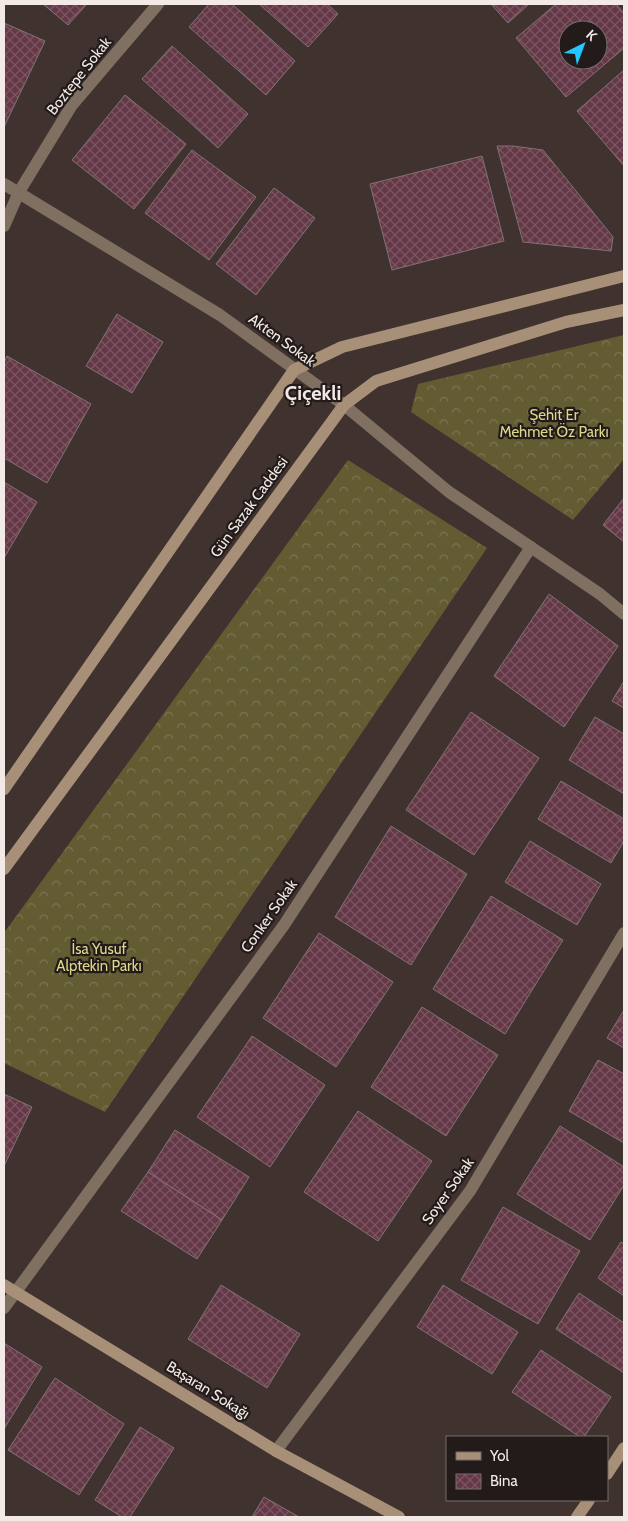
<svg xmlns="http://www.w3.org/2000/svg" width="628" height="1521" font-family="Cabin,sans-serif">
<defs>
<pattern id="forest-crowns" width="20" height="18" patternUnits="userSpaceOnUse" patternTransform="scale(1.25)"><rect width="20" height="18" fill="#635c33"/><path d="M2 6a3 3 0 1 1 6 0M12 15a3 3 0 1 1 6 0" fill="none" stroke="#7a7451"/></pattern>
<pattern id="building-cross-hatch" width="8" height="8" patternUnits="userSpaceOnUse" patternTransform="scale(1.25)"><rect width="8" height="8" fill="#653847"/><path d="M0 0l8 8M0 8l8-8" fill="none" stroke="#7c5562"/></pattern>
</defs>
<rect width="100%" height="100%" fill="#3f322f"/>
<!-- forest -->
<g fill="url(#forest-crowns)">
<polygon points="624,335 624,459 573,520 411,412 418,384"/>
<polygon points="348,460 487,548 105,1112 4,1063 4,933"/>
</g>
<!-- building -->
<g fill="url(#building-cross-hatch)" stroke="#827277" fill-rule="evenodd">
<polygon points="43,4 87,4 68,25"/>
<polygon points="209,4 232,4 295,61 266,95 189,27"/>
<polygon points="259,4 327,4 338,14 308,47"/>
<polygon points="491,4 529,4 508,23"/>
<path d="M556 4H616L624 13V48L566 97 516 38ZM568 30H598V60H568Z"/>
<polygon points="4,23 45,41 4,127"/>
<polygon points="172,46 248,114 218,148 142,79"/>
<polygon points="624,70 624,166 577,111"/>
<polygon points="125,95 186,144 134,209 72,160"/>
<polygon points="497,146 513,146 543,150 613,237 611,251 523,242"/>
<polygon points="192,150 256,197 209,260 145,213"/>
<polygon points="482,156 504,241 392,270 370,184"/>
<polygon points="274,188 315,218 256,295 216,264"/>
<polygon points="117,314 163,342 132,393 86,366"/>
<polygon points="7,356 91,404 47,483 4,458 4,363"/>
<polygon points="4,482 37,502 4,558"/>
<polygon points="624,498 624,542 603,525"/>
<polygon points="549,594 618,646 564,727 494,676"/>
<polygon points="624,681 624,708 612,701"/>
<polygon points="471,712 539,758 474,855 406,810"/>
<polygon points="595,717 624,734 624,794 569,760"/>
<polygon points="561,781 624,819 624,841 611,863 538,819"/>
<polygon points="391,826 467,874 411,965 335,917"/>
<polygon points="530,841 601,884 577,925 505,882"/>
<polygon points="491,896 563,940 505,1034 433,989"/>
<polygon points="319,933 393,982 336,1067 263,1018"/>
<polygon points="422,1007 498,1055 446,1136 371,1087"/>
<polygon points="624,1010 624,1048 607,1038"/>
<polygon points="252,1036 325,1085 270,1167 197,1117"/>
<polygon points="598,1060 624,1074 624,1143 569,1111"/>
<polygon points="4,1094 32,1107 4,1166"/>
<polygon points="358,1111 432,1161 378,1241 304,1192"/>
<polygon points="560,1126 624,1167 624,1185 590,1240 517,1194"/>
<polygon points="175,1130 249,1177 222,1220 148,1172"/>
<polygon points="148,1172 222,1220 197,1259 121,1211"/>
<polygon points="503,1207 580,1251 538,1324 461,1280"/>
<polygon points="621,1242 624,1244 624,1296 598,1278"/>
<polygon points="221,1285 300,1334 267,1388 188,1339"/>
<polygon points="443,1285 518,1332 492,1374 417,1327"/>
<polygon points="579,1293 624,1323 624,1373 556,1329"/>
<polygon points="4,1343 42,1367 4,1429"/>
<polygon points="541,1350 611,1397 584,1437 580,1437 512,1392"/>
<polygon points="55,1378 124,1424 79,1495 8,1450"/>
<polygon points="140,1427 174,1448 130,1517 122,1517 95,1500"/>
<polygon points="264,1497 299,1517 252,1517"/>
</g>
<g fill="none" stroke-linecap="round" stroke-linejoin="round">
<!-- street -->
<g stroke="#7f7061" stroke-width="12">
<polyline points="4,184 220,315 344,405 449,492 600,594 624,614"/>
<polyline points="4,226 19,192 72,105 158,4"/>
<polyline points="4,1308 284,925 531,547"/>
<polyline points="276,1451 470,1191 624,933"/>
</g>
<!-- secondary -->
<g stroke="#a89078" stroke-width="12">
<polyline points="4,789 294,370 342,347 624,276"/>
<polyline points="4,869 344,405 376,381 566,322 624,310"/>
<polyline points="4,1285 276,1451 399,1517"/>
<polyline points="607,1474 624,1448"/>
<polyline points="577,1517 589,1500"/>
</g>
</g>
<g text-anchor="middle" stroke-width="4.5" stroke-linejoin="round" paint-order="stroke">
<!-- street labels -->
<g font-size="15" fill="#f3eae8" stroke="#221b1a">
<text transform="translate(79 76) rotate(-52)" y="5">Boztepe Sokak</text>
<text transform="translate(282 340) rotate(36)" y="5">Akten Sokak</text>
<text transform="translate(249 507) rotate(-54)" y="5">Gün Sazak Caddesi</text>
<text transform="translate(269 916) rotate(-55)" y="5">Conker Sokak</text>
<text transform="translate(448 1191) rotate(-55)" y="5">Soyer Sokak</text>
<text transform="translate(208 1390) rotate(32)" y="5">Başaran Sokağı</text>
</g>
<!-- park labels -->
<g font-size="15" fill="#e1d58a" stroke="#221b1a">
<text x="554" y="420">Şehit Er<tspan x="554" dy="17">Mehmet Öz Parkı</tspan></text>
<text x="99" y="954">İsa Yusuf<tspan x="99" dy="17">Alptekin Parkı</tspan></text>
</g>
<!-- district labels -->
<g font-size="20" font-weight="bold" fill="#f3eae8" stroke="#221b1a">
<text x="313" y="400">Çiçekli</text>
</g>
</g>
<!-- border -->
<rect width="628" height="1521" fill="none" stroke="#f3eae8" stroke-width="10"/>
<!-- legend -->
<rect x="446" y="1436" width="162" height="65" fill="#221b1a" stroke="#766e6c"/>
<rect x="456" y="1452" width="25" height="8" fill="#a89078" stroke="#766e6c"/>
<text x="490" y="1461" font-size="15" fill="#f3eae8">Yol</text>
<rect x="456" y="1474" width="25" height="15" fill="url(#building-cross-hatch)" stroke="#766e6c"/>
<text x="490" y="1486" font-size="15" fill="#f3eae8">Bina</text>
<!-- north arrow -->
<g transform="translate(583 45) rotate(42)"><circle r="24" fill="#221b1a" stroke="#766e6c"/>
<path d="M0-4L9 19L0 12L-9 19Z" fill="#23c9fe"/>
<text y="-8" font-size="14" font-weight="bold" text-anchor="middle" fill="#f3eae8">K</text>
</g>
</svg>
